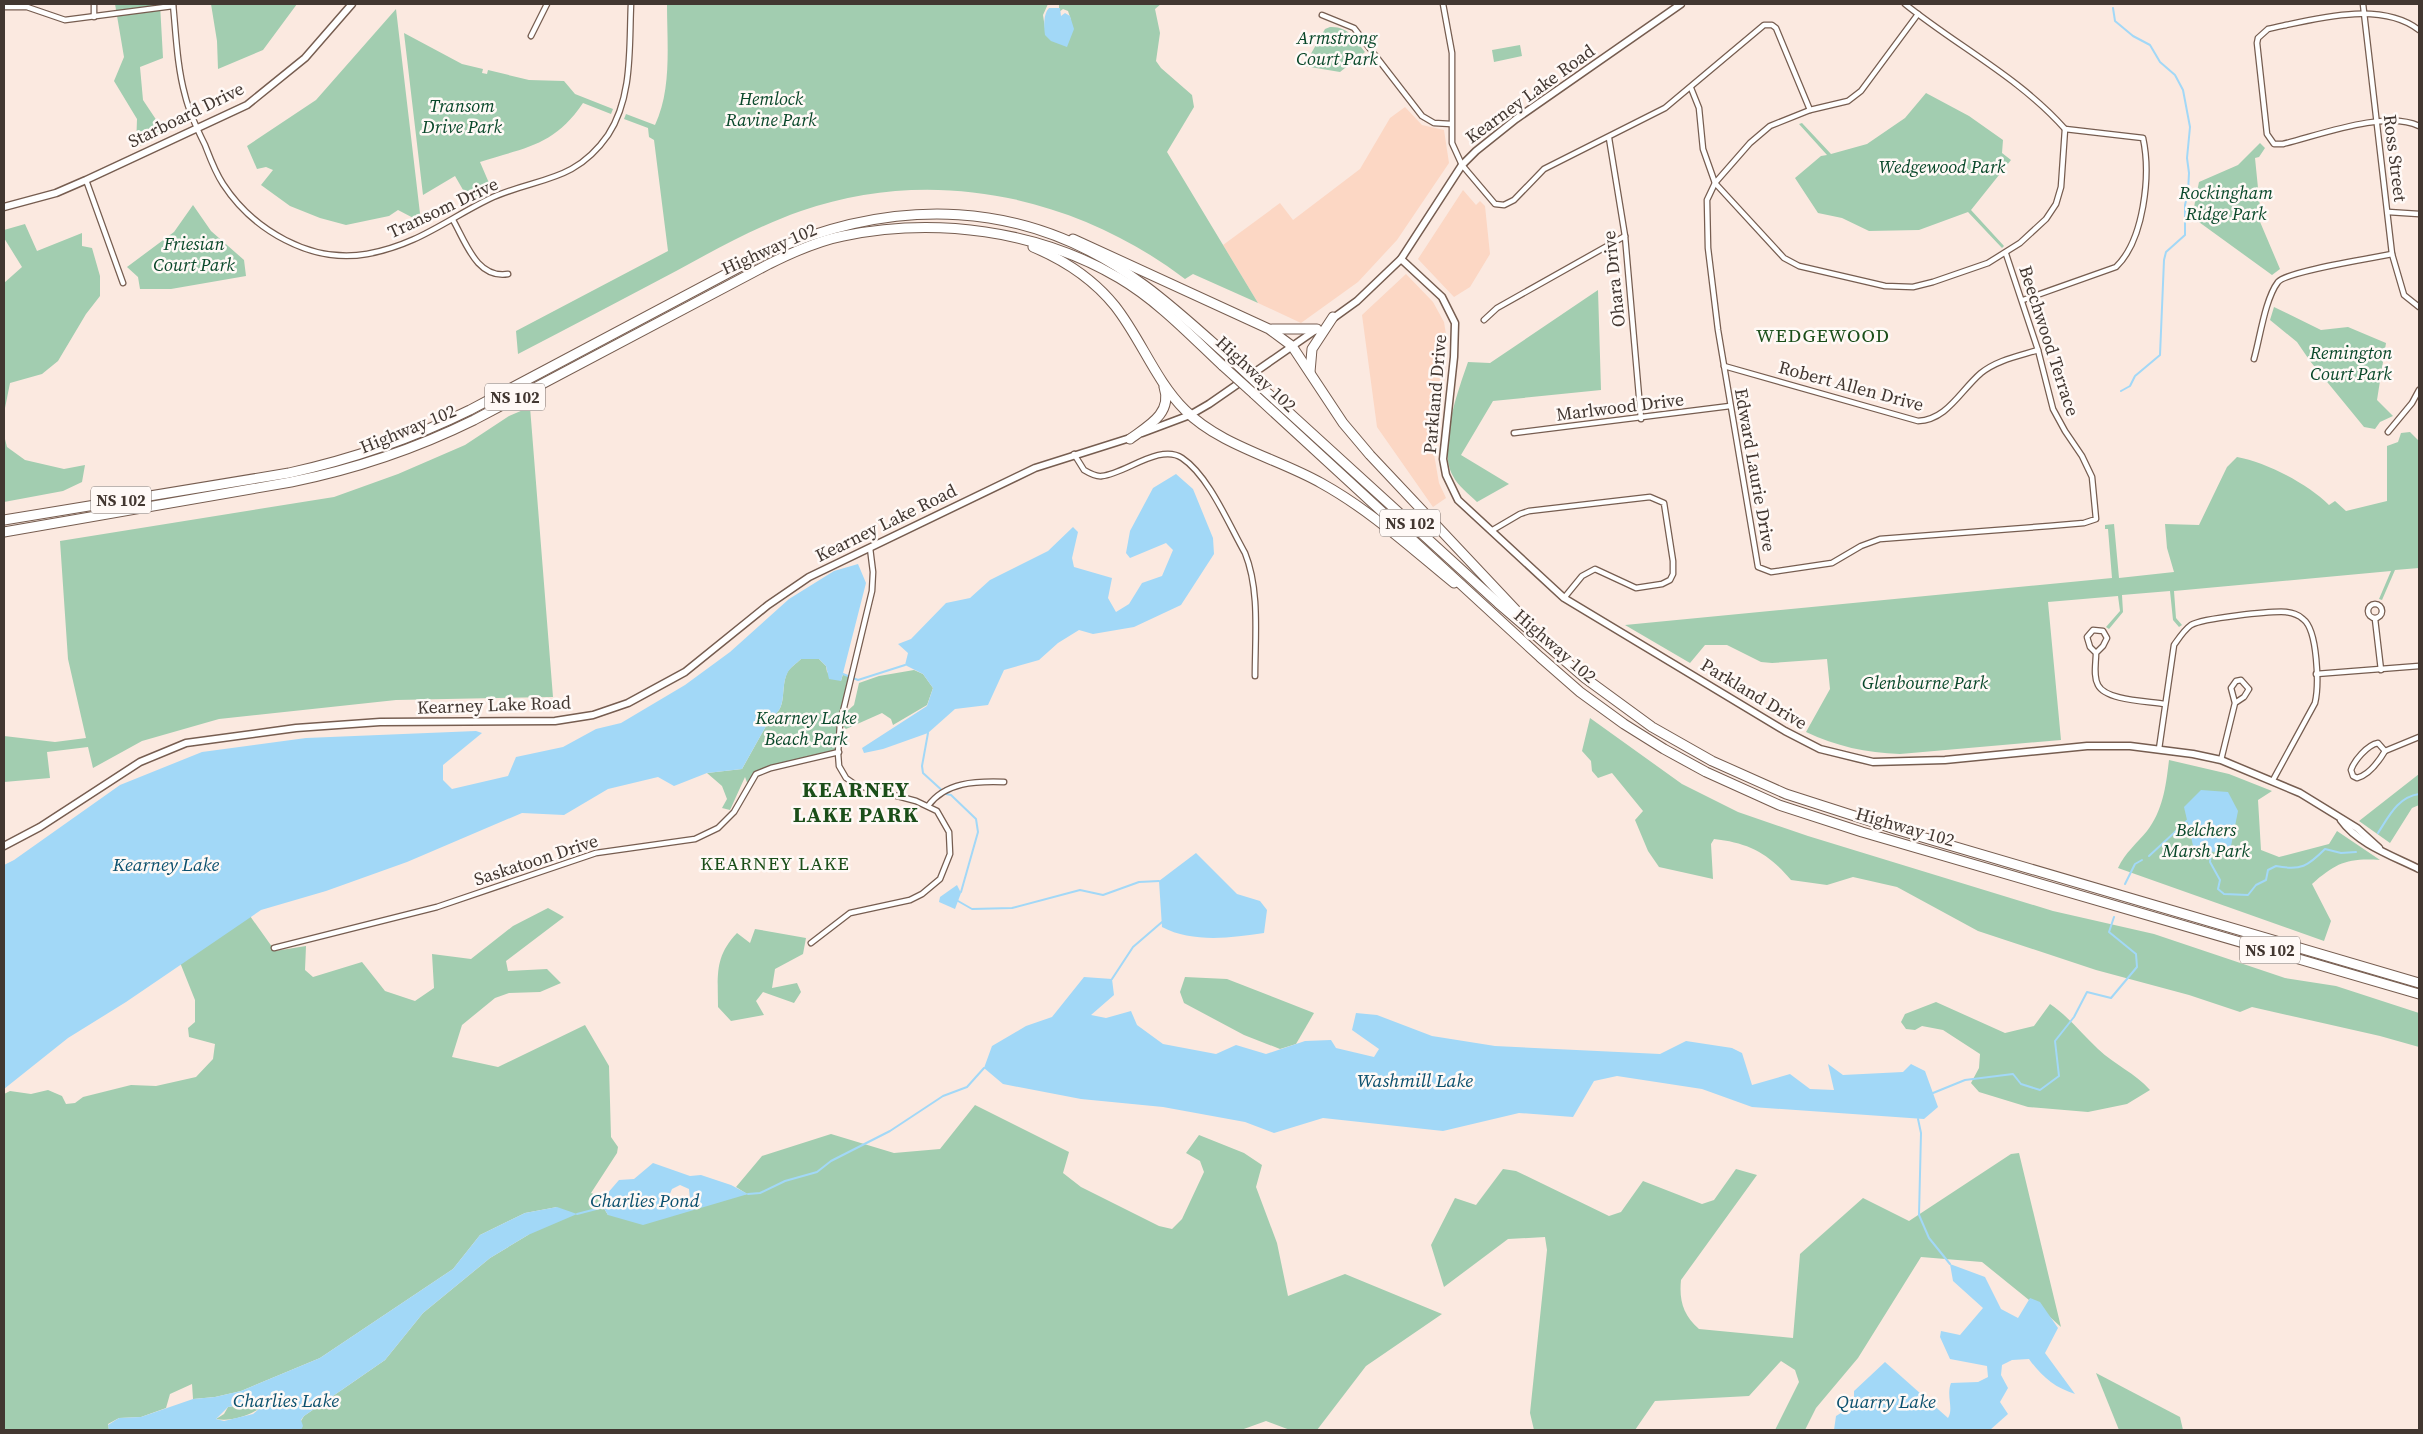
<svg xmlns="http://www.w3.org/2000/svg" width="2423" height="1434" font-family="'Source Serif 4',serif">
<rect width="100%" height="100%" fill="#fbe9e0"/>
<!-- built -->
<g fill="#fcd7c4">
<polygon points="1405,107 1422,125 1444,130 1449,163 1397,240 1358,282 1301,323 1258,303 1223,245 1280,203 1293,220 1360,169 1390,118"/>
<polygon points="1463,190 1476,205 1480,201 1485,206 1490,254 1470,287 1454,297 1418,259"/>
<polygon points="1406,274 1433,302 1444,322 1446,334 1434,454 1439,483 1446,498 1433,507 1377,427 1362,315"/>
</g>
<!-- green -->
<g fill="#a2cdb0" fill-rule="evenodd">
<polygon points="115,4 160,4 163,58 140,67 143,100 165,133 136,148 137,119 114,81 124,57"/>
<polygon points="211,4 297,4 263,50 218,69 217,41"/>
<path d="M667 4H1161L1155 9 1160 33 1156 61 1161 68 1192 95 1194 107 1167 152 1258 303 1193 274 1185 279C1076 196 932 165 801 211 758 226 718 248 678 270 625 298 572 326 518 354L516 331 668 251 654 140 649 137 648 128 624 119 626 114 655 125C672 89 667 44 667 4ZM1048 4H1059V12L1063 9 1068 11 1071 20 1046 35 1043 15Z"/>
<polygon points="396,9 421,222 398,210 389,216 346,225 320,218 290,206 261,185 273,170 266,167 257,169 247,146 316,100"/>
<path d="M1330 27C1348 26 1355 39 1365 52L1340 72 1304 66 1325 29Z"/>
<path d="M404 33 462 64 483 69 482 73 487 74 488 70 529 80 564 81 575 94 613 109 611 114 583 103C554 146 526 147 480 162L492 190 470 202 455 176 423 195Z"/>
<polygon points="1520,45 1522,56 1494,62 1492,50"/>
<polygon points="1926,93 1969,116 2003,140 2002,153 2011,160 1971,210 2004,246 2002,248 1968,212 1919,230 1869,231 1842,218 1818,213 1795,178 1821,156 1827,155 1799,124 1802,123 1831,154 1867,144 1905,118"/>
<polygon points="2260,143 2265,148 2259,157 2255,158 2260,208 2255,210 2280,269 2272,275 2192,217 2199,182 2238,165"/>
<polygon points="193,205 211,231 244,260 246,276 171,289 140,289 138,277 127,267 174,232"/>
<polygon points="25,224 37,251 82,233 82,246 92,248 100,276 100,296 86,314 58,361 42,374 10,383 4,413 4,283 22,267 4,238 4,230"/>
<path d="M1598 290 1601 390 1493 401 1461 455 1509 484 1477 502C1469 494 1458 486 1453 476 1437 448 1458 391 1468 362L1490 363Z"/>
<polygon points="2274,307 2321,330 2348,327 2386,343 2377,400 2393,416 2380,422 2375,429 2364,427 2310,361 2297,342 2270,320"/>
<polygon points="530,407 553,697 396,700 219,719 142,741 93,768 88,747 47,752 50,778 4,782 4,736 55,742 86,738 68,659 60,541 334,497 398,474 465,445 509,416"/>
<path d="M2410 432 2419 441V568L2395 570 2382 600 2379 599 2391 571 2174 591 2176 618 2182 625 2179 627 2173 620 2170 591 2122 595 2123 612 2109 629 2106 627 2120 611 2118 596 2048 602 2061 740 1900 754C1866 753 1836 746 1806 732L1830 689 1827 659 1772 663 1761 662 1727 645H1705L1690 663 1625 625 2112 578 2108 529H2105V525L2114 524 2119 578 2174 572 2167 548 2165 524 2199 525 2227 467 2237 457C2266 462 2308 484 2329 505L2335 501 2346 511 2387 501V446L2398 442 2401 433Z"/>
<polygon points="4,435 7,447 25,460 64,469 85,465 82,482 63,491 4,502"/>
<path d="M801 659H819L826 666 827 672 841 681 843 674 851 677 842 717 839 752 764 772 748 785 745 777 730 810 722 808 727 799 722 786 707 773 742 769 771 717C788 709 780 689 787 673 789 668 797 663 801 659Z"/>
<polygon points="914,670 923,674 933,688 927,705 893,725 891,719 882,713 846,729 841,724 844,714 854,705 859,683 879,676"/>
<path d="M1590 718 1682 784 1738 812 1808 836 2053 911 2154 934 2285 978 2336 986 2419 1013V1047L2380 1036 2252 1007 2240 1012 2189 995 2096 970 1978 931 1897 887 1853 877 1827 885 1791 880C1768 853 1749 843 1714 839L1711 844 1713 879 1659 867 1648 851 1635 820 1643 811 1612 773 1598 778 1592 771 1591 761 1582 751Z"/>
<path d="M2169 760 2229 774 2272 791 2258 800 2261 850 2279 857 2329 844 2337 831 2380 860C2347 858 2336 863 2312 884L2331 921 2324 941 2118 868C2125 853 2137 843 2147 831 2163 810 2166 786 2169 760Z"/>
<polygon points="2419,774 2419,805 2412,808 2390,843 2359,821"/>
<polygon points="548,908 564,917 506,961 508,971 547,969 561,983 540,992 509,993 495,998 462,1025 452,1057 498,1067 585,1025 609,1066 611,1137 618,1147 617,1153 591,1193 604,1198 600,1202 608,1215 747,1194 736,1187 762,1156 831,1134 894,1153 940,1149 975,1105 1069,1152 1063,1173 1081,1187 1159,1226 1172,1229 1182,1219 1204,1172 1200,1161 1186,1153 1199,1135 1244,1153 1262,1165 1256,1187 1277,1243 1288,1296 1345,1274 1442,1314 1366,1366 1317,1430 1290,1430 1266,1421 1241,1430 301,1430 301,1421 304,1416 385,1360 423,1313 490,1258 528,1235 557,1207 525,1213 480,1235 453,1269 320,1358 241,1391 215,1397 193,1399 192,1384 170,1394 166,1408 141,1417 119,1418 108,1424 109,1430 4,1430 4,1094 10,1091 31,1094 48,1090 62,1096 66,1104 75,1103 83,1097 131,1085 156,1086 196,1077 213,1059 215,1044 189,1037 188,1028 195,1022 195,1000 179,960 250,916 275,951 306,946 305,970 313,977 362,962 385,991 415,1001 434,988 432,954 471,959 513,926"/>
<path d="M755 929 806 938 803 954 775 969 772 988 797 983 801 992 794 1003 763 992 756 1001 764 1015 731 1021 718 1007C718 976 714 957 737 933L750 943Z"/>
<polygon points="1185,977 1227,979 1314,1013 1296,1044 1280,1049 1244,1035 1184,1003 1180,992"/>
<path d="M1936 1002 2005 1033 2034 1026 2050 1004C2069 1017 2082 1034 2098 1049 2115 1065 2135 1073 2150 1090L2127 1104 2088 1112 2028 1107 1979 1092 1971 1083 1979 1068 1980 1054 1943 1030 1922 1026 1915 1030 1906 1029 1901 1022 1905 1014Z"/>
<path d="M2019 1153 2061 1327 2030 1299 2029 1300 1982 1262 1921 1257 1858 1358 1816 1408 1805 1430H1775L1799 1382 1795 1370 1781 1361 1749 1396 1655 1401 1635 1430H1534L1530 1413 1547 1250 1545 1237 1508 1239 1444 1287 1431 1245 1455 1198 1476 1205 1503 1169 1516 1171 1609 1216 1621 1212 1643 1181 1702 1204 1714 1200 1736 1169 1757 1175 1681 1280C1679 1300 1683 1315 1699 1329L1793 1338 1800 1254 1863 1198 1909 1221 2011 1154Z"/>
<polygon points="2096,1373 2180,1417 2183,1430 2119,1430"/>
<path d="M253 1403 260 1408C249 1416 230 1422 216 1419L224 1414 228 1407Z"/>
</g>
<!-- water -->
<g fill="#a2d8f7" fill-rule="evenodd">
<path d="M1049 8H1060L1061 16 1065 13 1070 16 1074 29 1067 47 1051 41 1045 35C1044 27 1043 14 1049 8Z"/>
<polygon points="1176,474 1193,489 1213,538 1214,554 1181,605 1134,627 1093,634 1079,630 1058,643 1039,660 1004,670 988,705 955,709 928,733 883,749 864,753 862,748 927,706 933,688 923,674 905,665 908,653 898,644 911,639 946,603 970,598 990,580 1048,551 1073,527 1078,532 1072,558 1074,567 1112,578 1108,598 1116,612 1129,604 1142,583 1162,576 1173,550 1166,543 1130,558 1126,553 1130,531 1153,488"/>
<path d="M858 564 866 583 841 681 829 679 826 666 819 659H801C797 663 789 668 787 674 780 689 788 709 771 717L742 769 707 773 674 786 658 777 608 789 564 815 522 813 407 862 326 891 261 910 126 1002 68 1038 4 1089V865L14 860 120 785 202 752 306 738 476 731 482 733 443 765V780L452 789 508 776 516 757 563 747 596 729 621 723 685 685 730 652 789 599 834 571Z"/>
<polygon points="2201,790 2228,792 2238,811 2231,846 2215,852 2194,850 2184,807"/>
<path d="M1196 853 1237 894 1260 901 1267 910 1264 933C1231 938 1192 943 1162 927L1159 881Z"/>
<polygon points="957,885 961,893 955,909 939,902 940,897"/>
<polygon points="1084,977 1112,979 1114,995 1091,1015 1106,1018 1131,1011 1137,1025 1163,1044 1216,1054 1236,1045 1266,1054 1305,1041 1331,1040 1336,1048 1374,1057 1379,1049 1352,1030 1356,1013 1377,1015 1432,1036 1495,1046 1660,1054 1686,1041 1732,1048 1742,1053 1752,1085 1790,1074 1810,1089 1834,1090 1828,1064 1843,1075 1903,1072 1911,1064 1925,1071 1938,1107 1924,1119 1752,1107 1702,1089 1617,1076 1594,1081 1573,1117 1519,1113 1443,1131 1323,1118 1274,1133 1245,1122 1163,1107 1081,1099 1003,1084 984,1068 992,1046 1026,1026 1052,1017"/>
<path d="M653 1163 690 1176 701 1175 731 1185 748 1194 643 1225 608 1215 600 1202 619 1180 634 1179ZM680 1185 689 1189 690 1199 677 1203 669 1196 672 1189Z"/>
<path d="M557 1207 577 1214 528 1235 490 1258 423 1313 385 1360 304 1416 301 1420 303 1426 301 1430H109L108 1425 119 1418 141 1417 193 1399 215 1397 241 1391 320 1358 453 1269 480 1235 525 1213ZM253 1403 260 1408 253 1414 224 1421 216 1419 228 1407Z"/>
<path d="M1950 1264 1985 1277 2001 1309 2018 1318 2030 1298 2040 1302 2058 1328 2045 1353 2075 1394C2055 1388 2041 1376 2029 1359L2012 1360 2002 1365 2001 1375 2008 1388 2000 1402 2008 1414 1990 1430H1834L1836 1416 1854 1405V1391L1885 1362 1948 1418C1954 1408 1946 1396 1951 1383L1978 1382 1988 1377 1987 1366 1950 1359 1940 1337 1941 1331 1960 1335 1983 1308 1953 1281Z"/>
</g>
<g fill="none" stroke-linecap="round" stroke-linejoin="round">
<!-- stream -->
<g stroke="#a2d8f7" stroke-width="2">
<polyline points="2113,8 2115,21 2133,36 2150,45 2160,62 2175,75 2183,90 2190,127 2187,158 2189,173 2188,192 2185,205 2185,235 2166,252 2164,260 2160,355 2135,376 2130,386 2121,391"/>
<polyline points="843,674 858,680 905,665"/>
<polyline points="928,733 922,766 923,773 946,794 951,795 976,819 978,832 961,892"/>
<path d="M2378 833C2389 816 2398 797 2419 794"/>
<path d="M2211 852 2210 862 2220 880 2218 889 2224 894 2248 895 2256 885 2266 880 2268 870 2276 866C2301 871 2308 866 2325 849L2341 853 2356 852"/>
<polyline points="2149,856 2188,820"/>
<polyline points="2125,884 2135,864 2142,860"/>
<polyline points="958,901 972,909 1012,908 1080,890 1103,895 1139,882 1159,881"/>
<polyline points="1112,979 1133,947 1162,922"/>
<polyline points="1933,1093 1965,1080 2013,1074 2021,1084 2040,1090 2059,1076 2055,1041 2074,1017 2087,992 2111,998 2137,967 2136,954 2109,932 2114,917"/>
<polyline points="1918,1119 1921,1133 1919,1215 1929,1238 1950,1264"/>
<polyline points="748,1194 760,1193 785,1181 817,1172 831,1161 890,1131 943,1096 967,1087 984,1068"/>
<polyline points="577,1214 604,1207"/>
</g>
<!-- street casing -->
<g stroke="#765d50" stroke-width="7">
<g id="street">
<path d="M173 4C176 34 177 66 185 95 189 112 197 129 205 145 210 158 215 172 223 184 253 230 311 264 367 254 417 245 446 220 489 199 536 177 574 184 608 135 633 97 629 47 631 4"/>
<polyline points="1443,4 1452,53 1452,143 1462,165 1495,204 1504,205 1514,200 1544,169 1665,108 1764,25 1772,25 1776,28 1810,110"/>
<polyline points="2363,4 2392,254 2404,295 2419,307"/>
<polyline points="4,7 27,7 65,20 173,6"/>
<polyline points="1918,14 1861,91 1848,101 1810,110 1770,126 1750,143 1715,183 1707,200 1708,248 1718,330 1758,567 1771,572 1832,563 1861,546 1880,539 2049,526 2084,523 2096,519 2092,477 2082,456 2065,431 2053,409 2038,350 2006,254"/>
<polyline points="1322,15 1354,28 1422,116 1434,123 1451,124"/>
<polyline points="94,17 94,4"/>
<path d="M2419 30C2380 0 2315 19 2268 29L2258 38 2257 43 2267 134 2274 144H2283C2320 135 2385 110 2419 126"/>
<polyline points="531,36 547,4"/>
<path d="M1691 88 1699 108 1703 149 1715 183 1784 258 1799 266 1885 286 1913 287 1933 282 1988 263 2020 243 2046 219 2056 204 2061 187 2065 129C2020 78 1957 46 1905 4"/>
<polyline points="1609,138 1625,236 1641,419"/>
<polyline points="86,180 123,283"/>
<polyline points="2388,212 2419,214"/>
<path d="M453 220C466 243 477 279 508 274"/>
<path d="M2023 300 2116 267C2144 240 2151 175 2143 138L2065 129"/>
<polyline points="1484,320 1497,308 1625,236"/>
<path d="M2254 359C2260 338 2265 299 2278 282 2287 271 2373 258 2392 254"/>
<path d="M1724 366 1918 421C1947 420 1960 391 1981 373 1997 360 2019 356 2038 350"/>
<polyline points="2388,432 2412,403 2419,390"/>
<polyline points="1514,433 1730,406"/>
<path d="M1074 454 1084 470C1089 473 1096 477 1102 476 1125 474 1160 443 1182 458 1209 476 1229 525 1245 553 1260 590 1255 637 1255 676"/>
<polyline points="1491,531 1520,514 1529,511 1650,497 1664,503 1673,561 1673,574 1670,580 1662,584 1636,588 1595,569 1582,576 1564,598"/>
<circle cx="2375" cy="611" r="7"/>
<polyline points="2375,619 2381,670"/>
<path d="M2096 653 2103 646 2107 638 2103 631 2093 630 2087 637 2090 647 2096 653C2096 663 2093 676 2098 685 2106 701 2149 701 2165 704"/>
<polyline points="2316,674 2419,666"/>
<path d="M2378 743 2385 751C2379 761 2369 775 2357 778L2353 776 2351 770C2354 761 2367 745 2378 743Z"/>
<path d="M2159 749 2174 645C2179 638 2184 630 2191 625 2203 618 2271 611 2286 612 2292 613 2298 614 2303 619 2318 630 2319 686 2315 703L2273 780"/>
<polyline points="2385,751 2419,737"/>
<polyline points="2221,760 2235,703 2231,688 2236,681 2241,680 2249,689 2244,697 2235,703"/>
<path d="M928 806C945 782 976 781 1004 782"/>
<polyline points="811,943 850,913 910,900 922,894 940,879 950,854 949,832 937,811 916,801 856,785 846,778 839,766 838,753 840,724 872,591 873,572 870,548"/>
<polyline points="274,948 437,907 596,853 695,839 718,828 734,812 756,774 771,768 839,752"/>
</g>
</g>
<!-- secondary casing -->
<g stroke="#765d50" stroke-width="9">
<g id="secondary">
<polyline points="4,207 56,193 86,180 247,105 305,58 352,4"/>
<polyline points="1401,259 1442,297 1455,323 1454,357 1443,459 1446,475 1458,500 1564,598 1785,731 1820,749 1873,762 1945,760 2087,746 2130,746 2193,754 2221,760 2300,793 2357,828 2379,848"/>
<polyline points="1332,319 1357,301 1401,259 1462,165 1476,151 1516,119 1681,4"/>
<polyline points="1142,433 1190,415 1209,404 1317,329"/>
<path d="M2341 820C2358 844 2393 856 2419 869"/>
<polyline points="4,846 40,827 140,762 186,743 296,728 380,722 555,721 593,715 628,703 685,672 768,605 809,577 1035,468 1133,437"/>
</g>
</g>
<!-- highway casing -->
<g stroke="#765d50" stroke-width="11">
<g id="highway">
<polyline points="1073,239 1269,329 1292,346 1343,423 1370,455 1530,625"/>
<path d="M1033 247C1064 260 1094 280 1115 306 1141 339 1155 380 1185 410 1219 445 1279 459 1321 483 1370 510 1411 548 1454 583"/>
<polyline points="1272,329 1317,329"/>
<polyline points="1310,372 1312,349 1333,317"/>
<polyline points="1261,387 1498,603 1585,678 1652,727 1712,761 1786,794 1898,830 2419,983"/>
<polyline points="1254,394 1540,657 1580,692 1624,724 1664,749 1706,772 1779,805 1862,832 2419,994"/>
<path d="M1130 439C1148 426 1173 413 1164 387"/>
<path d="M4 520 289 473C353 459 411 439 470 410L764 254C894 196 1026 197 1144 285 1174 307 1202 333 1230 358"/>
<path d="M4 532 291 482C356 469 415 449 474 420L769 264C793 252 817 241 843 236 935 217 1038 230 1119 278 1158 301 1190 335 1223 366"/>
</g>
</g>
<!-- street -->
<use href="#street" stroke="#fff" stroke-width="4.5"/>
<!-- secondary -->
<use href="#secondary" stroke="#fff" stroke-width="6"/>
<!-- highway -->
<use href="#highway" stroke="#fff" stroke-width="9"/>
<!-- highway-bridge casing -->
<g stroke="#765d50" stroke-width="11" stroke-linecap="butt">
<g id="highway-bridge">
<polyline points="1230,358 1261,387"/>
<polyline points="1223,366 1254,394"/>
</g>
</g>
<!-- highway-bridge -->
<use href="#highway-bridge" stroke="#fff" stroke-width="9"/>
</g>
<g text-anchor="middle" stroke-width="5" stroke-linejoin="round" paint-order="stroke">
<!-- shield labels -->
<g fill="#fff9f6" stroke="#7b716c" stroke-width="1">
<rect x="485" y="383.5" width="60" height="27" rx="4"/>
<rect x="91" y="486.5" width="60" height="27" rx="4"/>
<rect x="1380" y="509.5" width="60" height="27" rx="4"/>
<rect x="2240" y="936.5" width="60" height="27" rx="4"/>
</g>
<g font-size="16" font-weight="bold" fill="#423731">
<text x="515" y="403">NS 102</text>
<text x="121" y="506">NS 102</text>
<text x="1410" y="529">NS 102</text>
<text x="2270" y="956">NS 102</text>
</g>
<!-- park labels -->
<g font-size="18" font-style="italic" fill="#084729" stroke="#fff9f6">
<text x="1337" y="44">Armstrong<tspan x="1337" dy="21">Court Park</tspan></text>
<text x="771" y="105">Hemlock<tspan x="771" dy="21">Ravine Park</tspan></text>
<text x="462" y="112">Transom<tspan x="462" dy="21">Drive Park</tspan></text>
<text x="1942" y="173">Wedgewood Park</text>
<text x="2226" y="199">Rockingham<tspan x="2226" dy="21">Ridge Park</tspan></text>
<text x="194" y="250">Friesian<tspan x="194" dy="21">Court Park</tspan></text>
<text x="2351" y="359">Remington<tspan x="2351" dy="21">Court Park</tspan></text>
<text x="1925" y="689">Glenbourne Park</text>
<text x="806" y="724">Kearney Lake<tspan x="806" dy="21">Beach Park</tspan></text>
<text x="2206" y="836">Belchers<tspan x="2206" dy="21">Marsh Park</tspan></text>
</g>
<!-- street labels -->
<g font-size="18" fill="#423731" stroke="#fff9f6">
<text transform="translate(1530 94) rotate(-36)" y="6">Kearney Lake Road</text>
<text transform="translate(186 115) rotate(-26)" y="6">Starboard Drive</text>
<text transform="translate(2395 158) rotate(83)" y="6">Ross Street</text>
<text transform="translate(443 208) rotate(-25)" y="6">Transom Drive</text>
<text transform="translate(769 249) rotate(-24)" y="6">Highway 102</text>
<text transform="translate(1614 279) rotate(-96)" y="6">Ohara Drive</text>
<text transform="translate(2049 341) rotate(72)" y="6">Beechwood Terrace</text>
<text transform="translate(1256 374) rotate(43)" y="6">Highway 102</text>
<text transform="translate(1851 386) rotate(15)" y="6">Robert Allen Drive</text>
<text transform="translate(1435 394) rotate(-85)" y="6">Parkland Drive</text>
<text transform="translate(1620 407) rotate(-7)" y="6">Marlwood Drive</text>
<text transform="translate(408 429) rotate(-22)" y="6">Highway 102</text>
<text transform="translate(1755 470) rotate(80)" y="6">Edward Laurie Drive</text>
<text transform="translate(886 523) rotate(-26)" y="6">Kearney Lake Road</text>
<text transform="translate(1555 646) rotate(41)" y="6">Highway 102</text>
<text transform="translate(1754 694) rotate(31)" y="6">Parkland Drive</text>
<text transform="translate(494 705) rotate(-2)" y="6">Kearney Lake Road</text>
<text transform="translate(1905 827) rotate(16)" y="6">Highway 102</text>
<text transform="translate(536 860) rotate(-18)" y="6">Saskatoon Drive</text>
</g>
<!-- neighbourhood labels -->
<g font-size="19" letter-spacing="1" fill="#1b4e19" stroke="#fff9f6">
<text x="1823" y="342">WEDGEWOOD</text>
<text x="775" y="870">KEARNEY LAKE</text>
</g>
<!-- water labels -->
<g font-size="19" font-style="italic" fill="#0b506e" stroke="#fff9f6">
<text x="166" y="871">Kearney Lake</text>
<text x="1415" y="1087">Washmill Lake</text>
<text x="645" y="1207">Charlies Pond</text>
<text x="286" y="1407">Charlies Lake</text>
<text x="1886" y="1408">Quarry Lake</text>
</g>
<!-- district labels -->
<g font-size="22" font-weight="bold" letter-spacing="1" fill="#1b4e19" stroke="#fff9f6">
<text x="856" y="797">KEARNEY<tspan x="856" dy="25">LAKE PARK</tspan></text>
</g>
</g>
<!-- border -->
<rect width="2423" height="1434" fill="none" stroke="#423731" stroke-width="10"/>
</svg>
